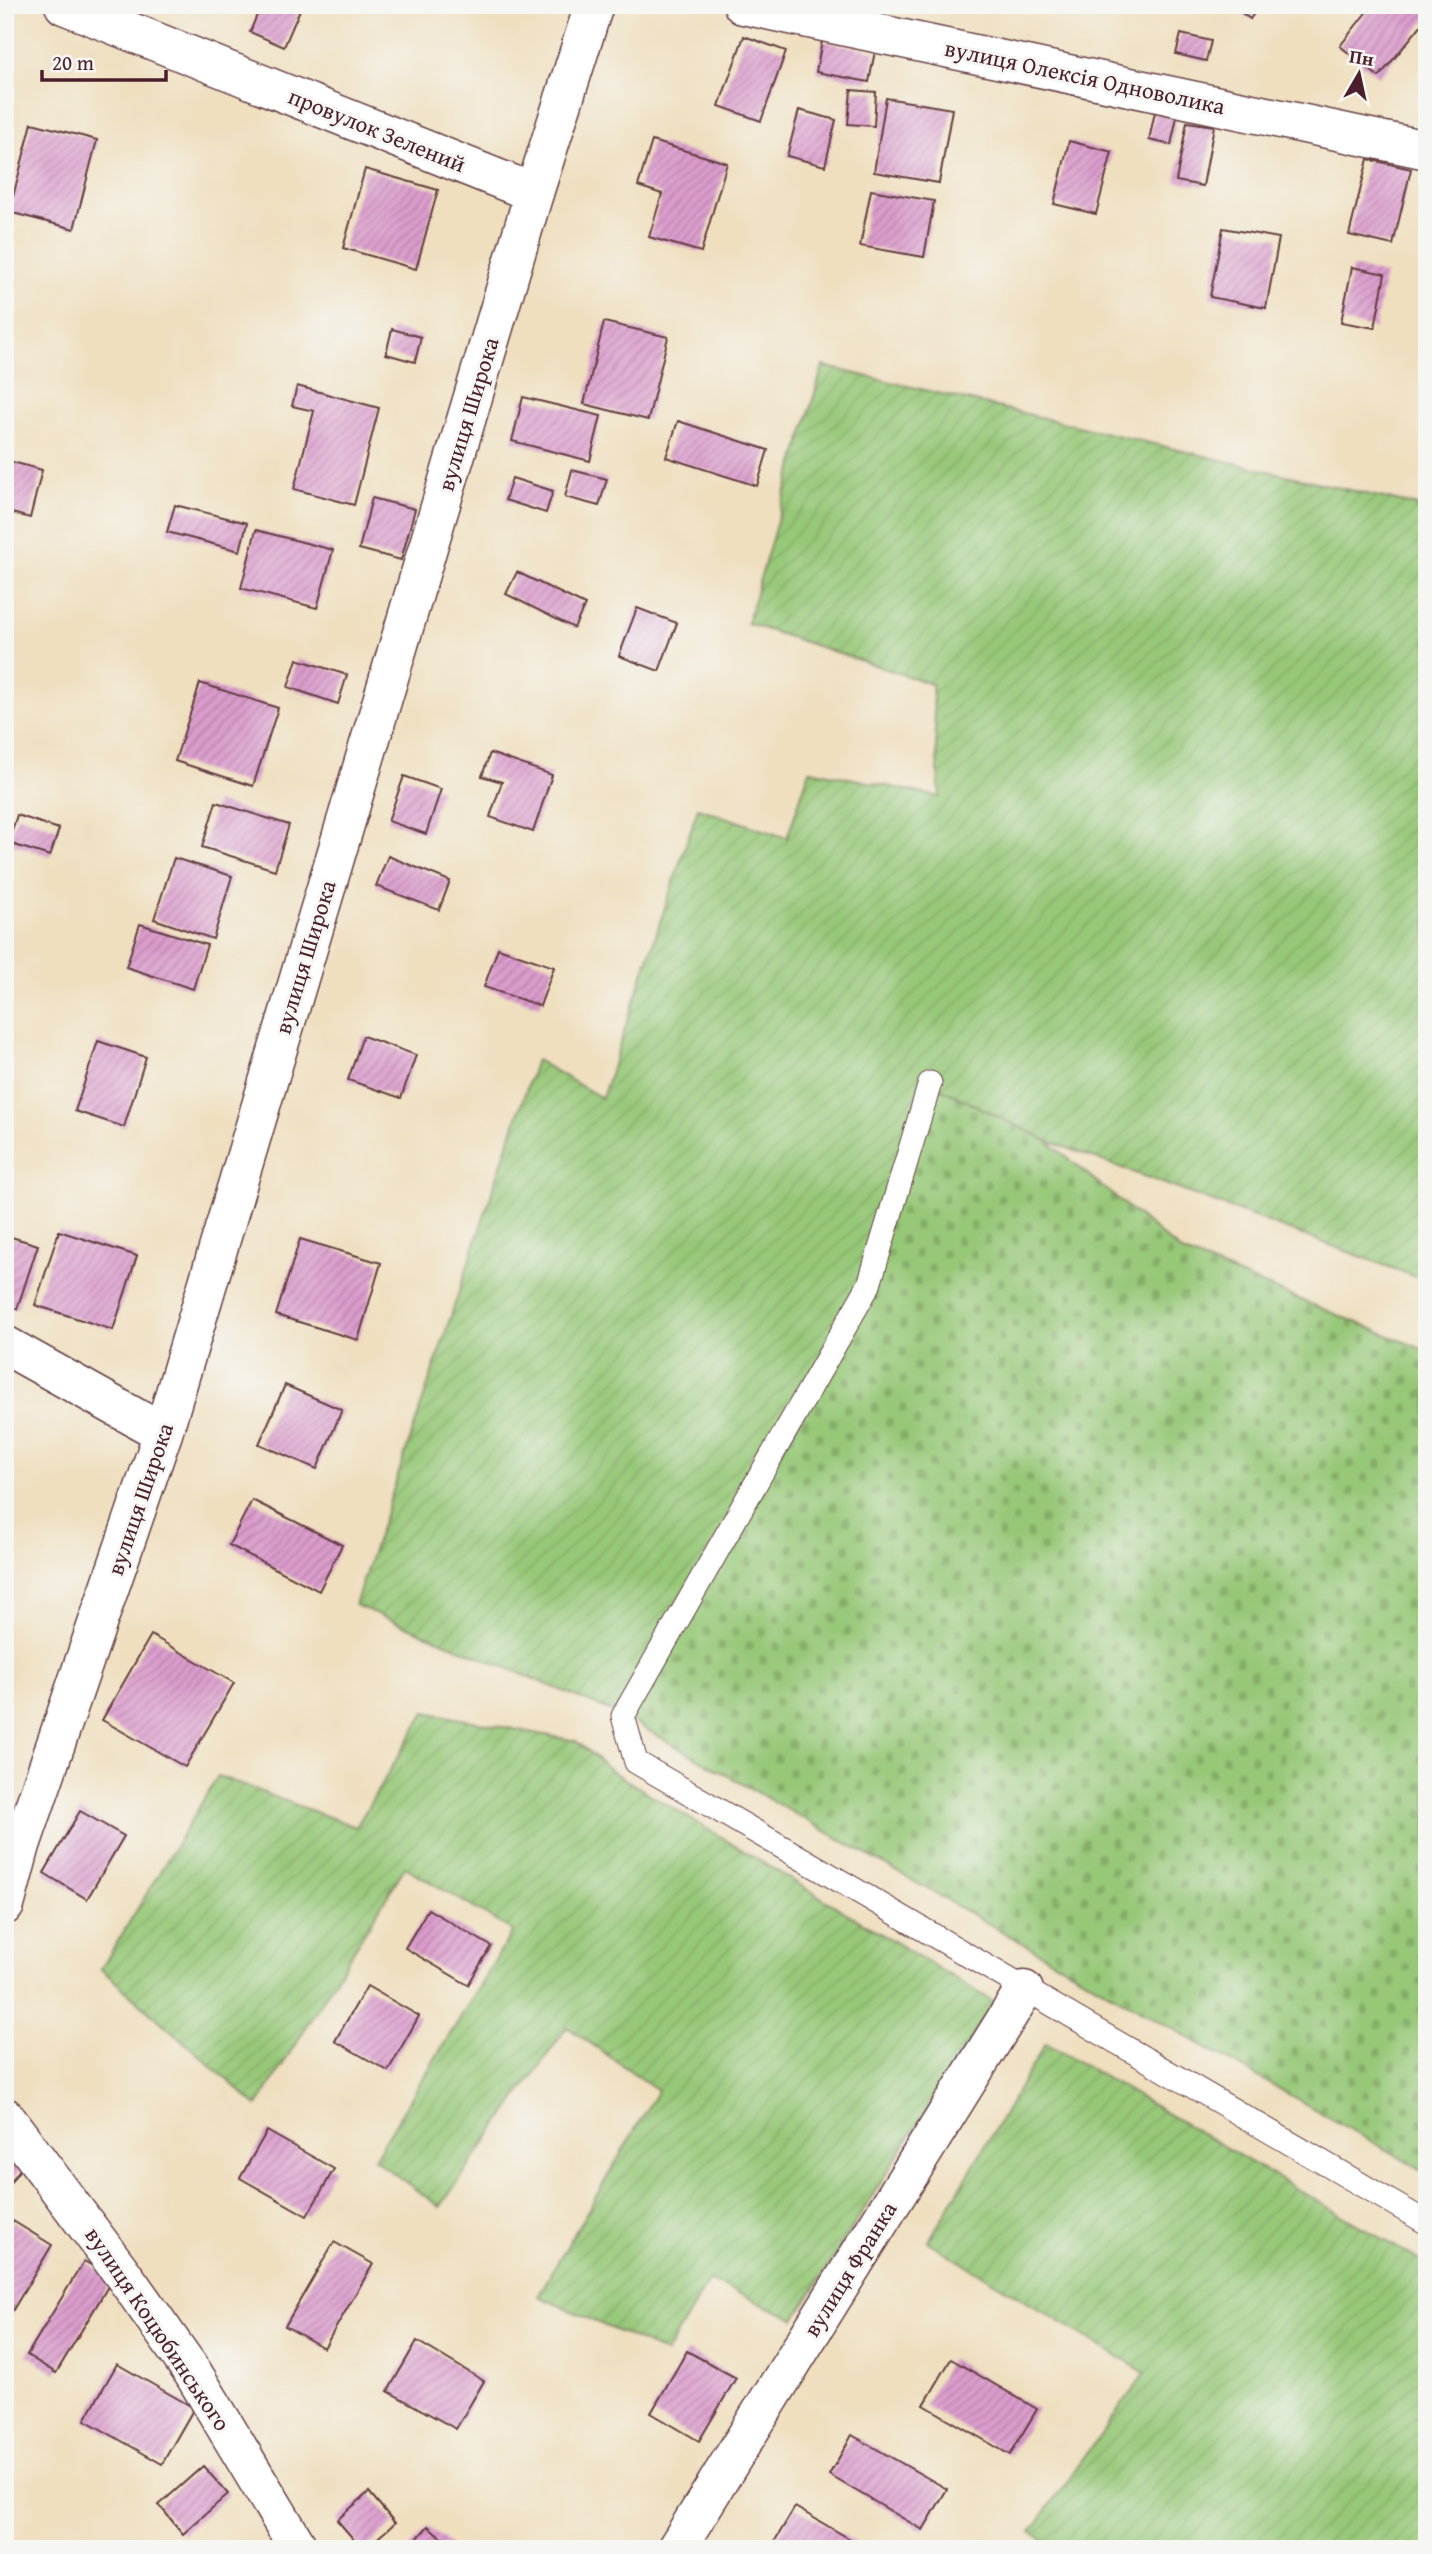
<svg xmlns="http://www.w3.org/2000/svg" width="1432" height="2554" font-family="'Gentium Book Plus',serif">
<defs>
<pattern id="cemetery-stones" width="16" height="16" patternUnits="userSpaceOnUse" patternTransform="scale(1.75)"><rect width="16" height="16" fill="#97c878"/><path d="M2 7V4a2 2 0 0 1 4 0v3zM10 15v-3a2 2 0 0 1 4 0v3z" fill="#84ab68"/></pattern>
<pattern id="garden-furrows" width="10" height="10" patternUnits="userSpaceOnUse" patternTransform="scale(1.75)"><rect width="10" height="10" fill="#97c878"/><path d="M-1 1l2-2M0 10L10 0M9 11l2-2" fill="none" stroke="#84ab68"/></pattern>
<pattern id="building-hatch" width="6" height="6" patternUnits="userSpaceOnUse" patternTransform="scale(1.75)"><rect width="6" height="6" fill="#dc9dcd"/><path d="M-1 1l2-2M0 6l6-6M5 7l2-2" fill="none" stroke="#b47fa7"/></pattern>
</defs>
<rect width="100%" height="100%" fill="#f6f6f2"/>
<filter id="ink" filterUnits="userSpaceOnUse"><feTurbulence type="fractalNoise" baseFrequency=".0143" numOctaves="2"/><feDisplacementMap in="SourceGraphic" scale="14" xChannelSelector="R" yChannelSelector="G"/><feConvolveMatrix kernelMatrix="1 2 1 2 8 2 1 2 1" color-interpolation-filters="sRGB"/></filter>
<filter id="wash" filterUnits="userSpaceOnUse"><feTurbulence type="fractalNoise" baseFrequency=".00686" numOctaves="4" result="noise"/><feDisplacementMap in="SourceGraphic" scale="28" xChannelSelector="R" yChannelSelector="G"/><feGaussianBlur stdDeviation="1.57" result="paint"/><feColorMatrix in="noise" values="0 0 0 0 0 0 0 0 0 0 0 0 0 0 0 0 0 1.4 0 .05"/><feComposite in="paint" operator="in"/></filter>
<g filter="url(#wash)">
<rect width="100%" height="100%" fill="#efdfbf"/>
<!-- cemetery -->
<polygon fill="url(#cemetery-stones)" stroke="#707452" stroke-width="2" points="930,1083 1046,1140 1182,1252 1427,1351 1427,2173 623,1716"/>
<!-- garden -->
<g fill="url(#garden-furrows)" stroke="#707452" stroke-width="2">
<polygon points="823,366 1417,506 1427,522 1427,1281 1046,1140 930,1083 858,1321 623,1716 355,1605 536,1060 602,1098 698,808 787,838 810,770 940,797 932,684 747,623"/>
<polygon points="425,1712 576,1741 613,1772 994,2002 795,2319 709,2280 666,2353 538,2296 658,2090 567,2027 440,2207 374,2159 513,1931 405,1867 257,2106 101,1969 218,1776 356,1827"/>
<polygon points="1046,2043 1427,2265 1427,2549 1055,2549 1031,2532 1145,2373 928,2242"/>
</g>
<g id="blocks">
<!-- building -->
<g fill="url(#building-hatch)">
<polygon points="261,5 302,5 284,47 250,32"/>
<polygon points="1231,5 1260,5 1250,19"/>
<polygon points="1372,5 1427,5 1427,18 1379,77 1340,46"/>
<polygon points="1181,34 1211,41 1206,61 1176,54"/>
<polygon points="744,36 786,51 761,121 719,106"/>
<polygon points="822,41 875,51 869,82 816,72"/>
<polygon points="851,90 876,92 874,126 848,124"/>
<polygon points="886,98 952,109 939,183 874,172"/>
<polygon points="1156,107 1178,112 1171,145 1149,140"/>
<polygon points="799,110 836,120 825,166 787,156"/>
<polygon points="1187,122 1214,126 1203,186 1176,181"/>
<polygon points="32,123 97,140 74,229 9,212"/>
<polygon points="5,135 15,137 6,170 5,170"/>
<polygon points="652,141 727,163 701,252 649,237 662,194 638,186"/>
<polygon points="1069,141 1112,152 1096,214 1054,204"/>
<polygon points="1368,159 1411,169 1393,245 1349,235"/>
<polygon points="365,169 438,190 416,269 343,248"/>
<polygon points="871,190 934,201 924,257 860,246"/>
<polygon points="1223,228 1279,238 1266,308 1210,297"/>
<polygon points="1352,267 1385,274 1375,328 1341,322"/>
<polygon points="604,322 668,337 648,420 584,404"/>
<polygon points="392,329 421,337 415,362 386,354"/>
<polygon points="297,386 379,408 354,505 294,489 314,411 292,406"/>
<polygon points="523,397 601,416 590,461 512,441"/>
<polygon points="678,421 768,450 757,486 666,457"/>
<polygon points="5,460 42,470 30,518 5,511"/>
<polygon points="572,470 607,479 599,506 565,497"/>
<polygon points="512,478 553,491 546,513 505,500"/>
<polygon points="372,498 415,509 401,560 359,549"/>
<polygon points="175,505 247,523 240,551 167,532"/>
<polygon points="256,530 333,550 317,608 241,588"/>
<polygon points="517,572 585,605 574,628 506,594"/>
<polygon points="637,608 677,623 659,671 619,656"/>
<polygon points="297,659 347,675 338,704 288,687"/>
<polygon points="200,683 278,708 253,786 175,761"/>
<polygon points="490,753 552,775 533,832 490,817 502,782 482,776"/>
<polygon points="404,776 441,789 426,834 388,821"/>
<polygon points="216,802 289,825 275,870 202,847"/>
<polygon points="17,815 59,829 50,856 8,843"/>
<polygon points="388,856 450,881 439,910 376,886"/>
<polygon points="174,858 232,876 213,939 154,919"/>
<polygon points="140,924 207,945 193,989 126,967"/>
<polygon points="498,948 554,967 540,1006 484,987"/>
<polygon points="363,1036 416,1055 401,1098 348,1080"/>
<polygon points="98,1041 146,1057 124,1127 75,1111"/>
<polygon points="59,1231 137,1256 113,1330 35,1305"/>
<polygon points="8,1236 38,1245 17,1309 5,1306 5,1244"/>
<polygon points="300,1239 381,1263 358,1340 276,1315"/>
<polygon points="285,1385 342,1410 317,1469 259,1444"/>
<polygon points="252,1500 342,1545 319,1591 229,1545"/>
<polygon points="151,1635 234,1683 185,1767 102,1720"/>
<polygon points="80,1811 124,1836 87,1899 44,1873"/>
<polygon points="428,1909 491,1946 468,1985 405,1948"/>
<polygon points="367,1986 419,2016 388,2071 335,2041"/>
<polygon points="267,2131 334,2169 307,2216 240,2178"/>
<polygon points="5,2153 23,2165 5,2190"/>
<polygon points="13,2221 52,2245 5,2323 5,2233"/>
<polygon points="334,2242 373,2264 324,2348 285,2326"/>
<polygon points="84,2261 113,2278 56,2373 27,2355"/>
<polygon points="417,2341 484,2381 456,2429 388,2391"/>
<polygon points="687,2351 736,2378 699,2441 651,2413"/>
<polygon points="951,2359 1037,2409 1010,2455 924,2405"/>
<polygon points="117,2364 194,2408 162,2464 85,2420"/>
<polygon points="852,2435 947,2489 923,2530 829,2475"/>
<polygon points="203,2466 228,2494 183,2534 159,2505"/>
<polygon points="369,2492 395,2523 365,2549 362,2549 337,2520"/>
<polygon points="795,2507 867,2549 770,2549"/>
<polygon points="428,2526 455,2549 408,2549"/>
</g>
</g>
</g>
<g filter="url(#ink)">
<use href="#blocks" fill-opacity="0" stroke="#633c41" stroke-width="2"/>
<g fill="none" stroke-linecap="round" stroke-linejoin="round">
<!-- lane casing -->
<g stroke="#633c41" stroke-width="25">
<polyline id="lane" points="930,1083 869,1285 623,1716 636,1762 1427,2223"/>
</g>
<!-- street casing -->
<g stroke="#633c41" stroke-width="41">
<g id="street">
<polyline points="64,5 534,193"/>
<polyline points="743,5 1427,150"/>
<polyline points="5,1345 163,1433"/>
<polyline points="5,1905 21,1845 163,1433 534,193 594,5"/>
<polyline points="5,2117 125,2277 193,2373 299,2549"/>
<polyline points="676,2549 1024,1990"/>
</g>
</g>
<!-- lane -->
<use href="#lane" stroke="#fff" stroke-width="23"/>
<!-- street -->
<use href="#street" stroke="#fff" stroke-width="38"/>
</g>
</g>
<g text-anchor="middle" stroke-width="6" stroke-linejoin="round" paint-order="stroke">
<!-- street labels -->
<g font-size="23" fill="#4a1f2b" stroke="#f6f6f2">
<text transform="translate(1085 77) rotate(12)" y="8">вулиця Олексія Одноволика</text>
<text transform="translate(377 130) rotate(22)" y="8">провулок Зелений</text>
<text transform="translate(468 414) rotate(-73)" y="8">вулиця Широка</text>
<text transform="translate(305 957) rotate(-73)" y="8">вулиця Широка</text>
<text transform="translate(140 1499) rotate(-71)" y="8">вулиця Широка</text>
<text transform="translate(850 2269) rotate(-58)" y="8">вулиця Франка</text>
<text transform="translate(158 2329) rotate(56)" y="8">вулиця Коцюбинського</text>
</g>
</g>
<!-- margin -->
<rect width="1432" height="2554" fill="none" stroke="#f6f6f2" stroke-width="28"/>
<!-- north arrow -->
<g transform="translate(1359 74) rotate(9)" stroke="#f6f6f2" stroke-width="5" paint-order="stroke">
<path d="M0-5L12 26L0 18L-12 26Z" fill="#4a1f2b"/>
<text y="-10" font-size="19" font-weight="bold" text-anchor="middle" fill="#4a1f2b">Пн</text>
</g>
<!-- scale -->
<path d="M42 70v10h124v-10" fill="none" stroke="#4a1f2b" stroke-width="3.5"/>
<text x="52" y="70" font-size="21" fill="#4a1f2b" stroke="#f6f6f2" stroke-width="5" paint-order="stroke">20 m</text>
</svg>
